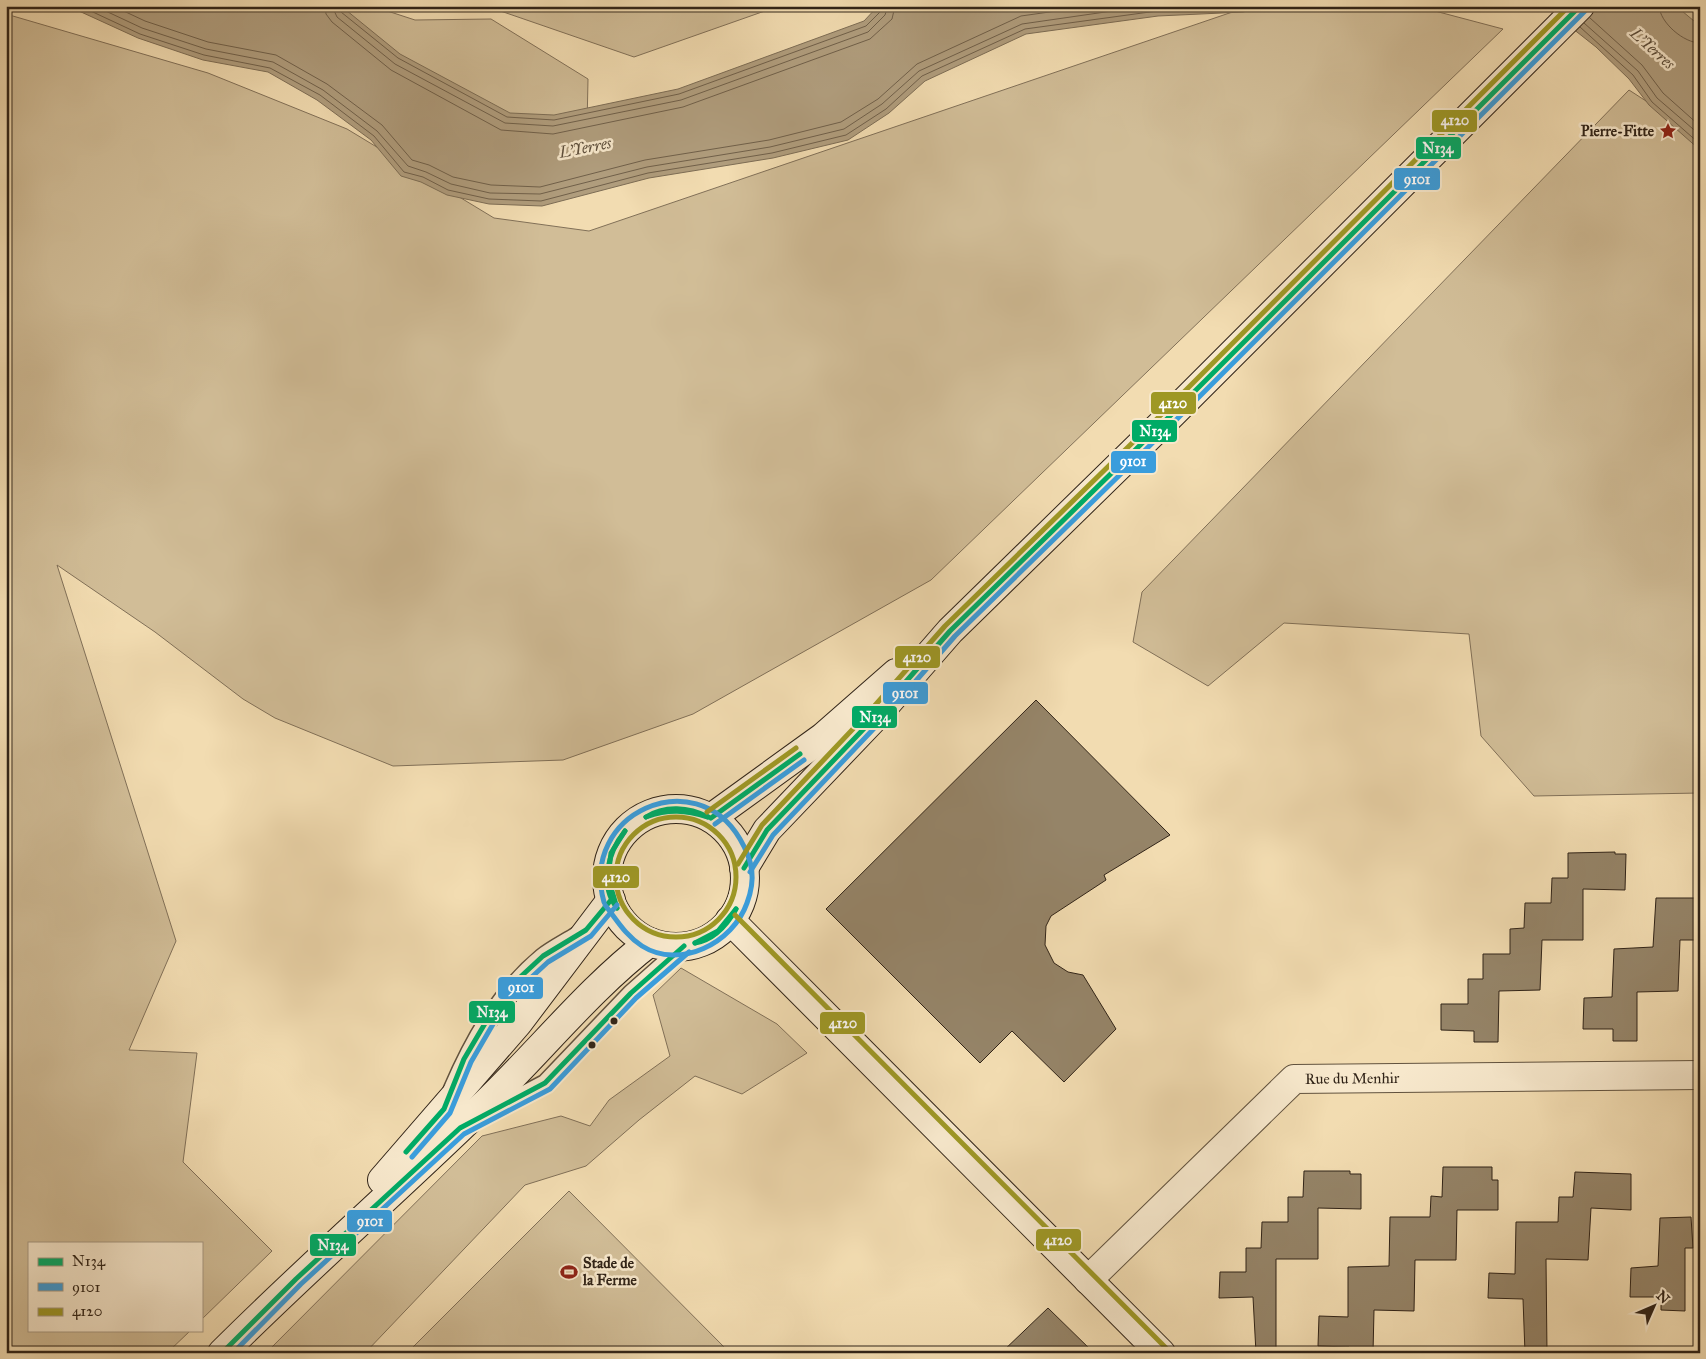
<svg xmlns="http://www.w3.org/2000/svg" width="1706" height="1359" font-family="'IM FELL Great Primer',serif">
<rect width="100%" height="100%" fill="#f2dcb1"/>
<filter id="stains"><feTurbulence type="fractalNoise" baseFrequency=".004" numOctaves="4"/><feColorMatrix values="0 0 0 0 .2 0 0 0 0 .09 0 0 0 0 .02 0 0 0 .5 -.17"/></filter>
<radialGradient id="worn" r=".72"><stop offset=".6" stop-color="#630" stop-opacity="0"/><stop offset="1" stop-color="#630" stop-opacity=".3"/></radialGradient>
<!-- green -->
<g fill="#d1bd97" stroke="#817058">
<polygon points="315,6 372,6 415,20 491,19 588,79 587,127 512,124"/>
<polygon points="486,6 779,6 634,57"/>
<polygon points="1250,6 1416,6 1503,29 931,580 693,714 563,760 393,766 275,718 243,699 155,632 57,565 176,941 129,1050 197,1053 183,1162 272,1251 201,1320 201,1243 29,1243 29,1330 191,1330 167,1353 6,1353 6,14 208,73 347,129 494,218 589,231"/>
<polygon points="1675,6 1700,6 1700,41"/>
<polygon points="1629,90 1700,136 1700,793 1534,796 1481,736 1469,634 1284,623 1208,686 1133,642 1142,592"/>
<polygon points="681,968 777,1024 807,1053 742,1094 695,1076 639,1120 586,1166 525,1185 365,1353 266,1353 482,1136 561,1116 590,1126 609,1100 670,1056 653,995"/>
<polygon points="569,1191 730,1353 407,1353"/>
</g>
<!-- water -->
<g fill="#b09d7d" stroke="#7d6d55">
<polygon points="68,6 341,6 400,54 510,113 554,115 678,89 864,21 878,6 1265,6 1243,12 1158,16 1026,34 925,81 889,113 848,140 773,158 649,178 542,206 489,204 447,195 421,182 401,176 371,140 317,100 268,72 203,60 138,38"/>
<polygon points="1544,6 1676,6 1700,26 1700,150 1649,105 1629,79 1596,47"/>
</g>
<g fill="none" stroke-linecap="round" stroke-linejoin="round">
<!-- shore -->
<g stroke="#70604a" stroke-width="1">
<polyline points="80,6 140,34 204,55 270,68 320,95 374,136 404,172 423,177 448,190 489,199 541,201 648,173 772,153 846,135 886,109 922,76 1025,29 1157,11 1246,6"/>
<polyline points="95,6 142,28 206,49 273,62 323,90 377,131 408,166 426,172 451,184 490,193 540,194 647,167 770,147 844,129 882,104 919,71 1022,24 1147,6"/>
<polyline points="113,6 145,21 208,42 276,55 327,84 382,125 412,160 429,165 453,177 491,185 540,187 645,160 769,140 841,122 878,99 917,64 1021,16 1092,6"/>
<polyline points="325,6 326,14 332,22 391,70 501,130 553,134 683,107 870,39 892,19 895,6"/>
<polyline points="332,6 337,17 395,64 505,123 553,126 681,100 868,32 885,15 888,6"/>
<polyline points="339,6 341,12 398,58 507,117 554,120 679,94 866,26 880,12 881,6"/>
<path d="M1659 6C1660 23 1684 43 1700 43"/>
<polyline points="1590,18 1642,65 1663,93 1700,126"/>
<polyline points="1584,23 1638,71 1657,98 1700,135"/>
<polyline points="1580,27 1633,75 1652,102 1700,144"/>
</g>
</g>
<!-- building -->
<g fill="#958468" stroke="#312418">
<polygon points="1036,700 1170,835 1104,875 1106,880 1051,916 1046,926 1045,945 1054,963 1068,972 1083,975 1116,1029 1064,1082 1012,1031 980,1063 826,909"/>
<polygon points="1615,852 1615,854 1626,854 1625,890 1583,889 1583,940 1542,940 1540,990 1499,991 1498,1042 1474,1042 1474,1031 1441,1030 1441,1004 1468,1004 1468,979 1483,979 1483,954 1510,954 1510,929 1524,928 1525,903 1551,903 1552,878 1568,878 1568,853"/>
<polygon points="1656,898 1700,898 1700,940 1680,940 1678,991 1637,992 1637,1041 1613,1041 1613,1029 1583,1029 1584,998 1612,997 1614,949 1653,947"/>
<polygon points="1443,1167 1492,1167 1492,1180 1498,1180 1498,1210 1457,1210 1456,1260 1415,1260 1414,1311 1374,1310 1373,1353 1349,1353 1349,1347 1318,1346 1319,1316 1348,1317 1348,1267 1389,1266 1390,1217 1430,1217 1431,1196 1442,1197"/>
<polygon points="1304,1171 1350,1171 1350,1174 1361,1174 1361,1209 1318,1208 1318,1259 1276,1259 1276,1353 1256,1353 1253,1297 1219,1298 1220,1272 1246,1272 1246,1248 1261,1248 1262,1222 1288,1222 1288,1197 1303,1197"/>
<polygon points="1575,1172 1631,1174 1631,1210 1591,1208 1588,1260 1546,1259 1547,1353 1525,1353 1523,1299 1488,1298 1489,1273 1515,1274 1516,1222 1558,1222 1559,1197 1573,1197"/>
<polygon points="1691,1217 1693,1248 1685,1248 1685,1311 1661,1310 1661,1297 1630,1297 1631,1268 1658,1266 1660,1218"/>
<polygon points="1048,1308 1094,1353 1001,1353"/>
</g>
<g fill="none" stroke-linecap="round" stroke-linejoin="round">
<!-- lane casing -->
<g stroke="#61523e" stroke-width="19">
<g id="lane">
<path d="M452 1089C473 1040 500 992 542 957 552 949 566 942 577 935"/>
<polyline points="484,1115 545,1083 631,993 684,946"/>
</g>
</g>
<!-- street casing -->
<g stroke="#61523e" stroke-width="30">
<g id="street">
<path id="s1" d="M1088 1280 1294 1079 1700 1075"/>
</g>
</g>
<!-- secondary casing -->
<g stroke="#312418" stroke-width="30">
<g id="secondary">
<circle cx="676" cy="878" r="69"/>
<polyline points="711,818 823,737 896,673"/>
<polyline points="744,868 767,830 876,716 950,631 1173,413 1580,6"/>
<polyline points="730,920 1161,1353"/>
<polyline points="382,1180 518,1023 611,900"/>
<path d="M222 1353C308 1267 399 1188 486 1103 541 1050 590 988 650 942"/>
</g>
</g>
<!-- lane -->
<use href="#lane" stroke="#f7e8cc" stroke-width="16"/>
<!-- street -->
<use href="#street" stroke="#f7e8cc" stroke-width="28"/>
<!-- secondary -->
<use href="#secondary" stroke="#f7e8cc" stroke-width="28"/>
<!-- bus-1 casing -->
<g stroke="#f7e8cc" stroke-width="9">
<g id="bus-1">
<path d="M646 817C665 805 689 807 708 817"/>
<path d="M646 817C669 809 685 810 708 817"/>
<polyline points="711,818 800,754"/>
<polyline points="744,868 767,830 876,716 950,631 1173,413 1580,6"/>
<path d="M617 908C599 885 608 852 625 831"/>
<polyline points="617,908 608,878 611,853 625,831"/>
<polyline points="695,943 718,931 736,909"/>
<path d="M695 943C713 940 727 925 736 909"/>
<polyline points="406,1152 444,1109 464,1059 490,1015 516,981 543,956 586,930 611,900"/>
<polyline points="222,1353 296,1279 460,1128 545,1083 631,993 684,946"/>
</g>
</g>
<!-- bus-2 casing -->
<g stroke="#f7e8cc" stroke-width="9">
<g id="bus-2">
<polyline points="715,824 804,760"/>
<polyline points="750,872 773,835 881,721 955,636 1178,418 1585,11"/>
<path d="M604 902C579 813 695 762 740 839 753 861 756 879 747 903 733 943 680 970 642 946 625 935 617 920 605 905"/>
<polyline points="412,1157 450,1113 471,1062 496,1019 522,986 548,962 591,936 617,905"/>
<polyline points="233,1353 301,1284 464,1134 550,1089 636,998 689,952"/>
</g>
</g>
<!-- bus-3 casing -->
<g stroke="#f7e8cc" stroke-width="9">
<g id="bus-3">
<polyline points="707,812 796,748"/>
<circle cx="676" cy="877" r="60"/>
<polyline points="738,864 762,825 870,711 945,626 1168,408 1569,6"/>
<polyline points="735,915 1166,1348"/>
</g>
</g>
<!-- bus-1 -->
<use href="#bus-1" stroke="#00ab66" stroke-width="5"/>
<!-- bus-2 -->
<use href="#bus-2" stroke="#3a9ddc" stroke-width="5"/>
<!-- bus-3 -->
<use href="#bus-3" stroke="#9e9825" stroke-width="5"/>
</g>
<!-- icons -->
<defs>
<g id="sight-bare" transform="scale(1.35)"><path d="M0-6L1.8-2.2L6-1.7L2.9 1.2L3.7 5.4L0 3.3L-3.7 5.4L-2.9 1.2L-6-1.7L-1.8-2.2Z" fill="#8f2418" stroke="#f7e8cc" stroke-width="2.5" paint-order="stroke"/></g>
<g id="stadium-bare" transform="scale(1.35)"><path d="M0-5a6.5 5 0 1 0 0 10a6.5 5 0 1 0 0-10ZM-3.5-1.8h7v3.6h-7Z" fill="#8f2418" stroke="#f7e8cc" stroke-width="2.5" paint-order="stroke"/></g>
</defs>
<g fill-rule="evenodd">
<use href="#sight-bare" x="1668" y="131"/>
<use href="#stadium-bare" x="569" y="1272"/>
</g>
<!-- markers -->
<g fill="#312418" stroke="#f7e8cc" stroke-width="2">
<circle cx="614" cy="1021" r="4.5"/>
<circle cx="592" cy="1045" r="4.5"/>
</g>
<g text-anchor="middle" stroke-width="5" stroke-linejoin="round" paint-order="stroke">
<!-- poi labels -->
<g font-size="15" font-weight="bold" fill="#312418" stroke="#f7e8cc" text-anchor="end">
<text x="1654" y="136">Pierre-Fitte</text>
<text x="583" y="1268" text-anchor="start">Stade de<tspan x="583" dy="17">la Ferme</tspan></text>
</g>
<!-- street labels -->
<g font-size="15" fill="#312418" stroke="#f7e8cc">
<text dy="5" stroke="none"><textPath href="#s1" startOffset="346">Rue du Menhir</textPath></text>
</g>
<!-- water labels -->
<g font-size="16" font-style="italic" fill="#5d4e3b" stroke="#f7e8cc">
<text transform="translate(1653 48) rotate(42)" y="6">L'Yerres</text>
<text transform="translate(585 147) rotate(-11)" y="6">L'Yerres</text>
</g>
</g>
<g stroke="#f7e8cc" stroke-width="2">
<rect x="1431" y="109" width="47" height="24" rx="5" fill="#9e9825"/>
<rect x="1415" y="136" width="47" height="24" rx="5" fill="#00ab66"/>
<rect x="1393" y="167" width="48" height="24" rx="5" fill="#3a9ddc"/>
<rect x="1150" y="391" width="47" height="24" rx="5" fill="#9e9825"/>
<rect x="1131" y="419" width="47" height="24" rx="5" fill="#00ab66"/>
<rect x="1110" y="450" width="47" height="24" rx="5" fill="#3a9ddc"/>
<rect x="894" y="645" width="47" height="24" rx="5" fill="#9e9825"/>
<rect x="882" y="681" width="47" height="24" rx="5" fill="#3a9ddc"/>
<rect x="851" y="705" width="47" height="24" rx="5" fill="#00ab66"/>
<rect x="592" y="865" width="48" height="24" rx="5" fill="#9e9825"/>
<rect x="497" y="976" width="47" height="24" rx="5" fill="#3a9ddc"/>
<rect x="468" y="1000" width="48" height="24" rx="5" fill="#00ab66"/>
<rect x="819" y="1011" width="47" height="24" rx="5" fill="#9e9825"/>
<rect x="346" y="1209" width="47" height="24" rx="5" fill="#3a9ddc"/>
<rect x="1035" y="1228" width="47" height="24" rx="5" fill="#9e9825"/>
<rect x="309" y="1233" width="48" height="24" rx="5" fill="#00ab66"/>
</g>
<g font-size="14" text-anchor="middle" font-weight="bold" fill="#fff">
<text x="1455" y="125">4120</text>
<text x="1438" y="153">N134</text>
<text x="1417" y="184">9101</text>
<text x="1173" y="408">4120</text>
<text x="1155" y="436">N134</text>
<text x="1133" y="466">9101</text>
<text x="917" y="662">4120</text>
<text x="905" y="698">9101</text>
<text x="875" y="722">N134</text>
<text x="616" y="882">4120</text>
<text x="521" y="992">9101</text>
<text x="492" y="1017">N134</text>
<text x="843" y="1028">4120</text>
<text x="370" y="1226">9101</text>
<text x="1058" y="1245">4120</text>
<text x="333" y="1250">N134</text>
</g>
<!-- margin -->
<rect width="1706" height="1359" fill="none" stroke="#f2dcb1" stroke-width="25"/>
<rect x="8" y="8" width="1691" height="1344" fill="none" stroke="#312418" stroke-width="2.5"/>
<rect x="12" y="12" width="1681" height="1334" fill="none" stroke="#312418"/>
<!-- legend -->
<rect x="28" y="1242" width="175" height="90" fill="#f7e8cc" stroke="#a89a84"/>
<rect x="38" y="1258" width="25" height="8" fill="#00ab66" stroke="#a89a84"/>
<text x="72" y="1266" font-size="15" fill="#312418">N134</text>
<rect x="38" y="1283" width="25" height="8" fill="#3a9ddc" stroke="#a89a84"/>
<text x="72" y="1292" font-size="15" fill="#312418">9101</text>
<rect x="38" y="1308" width="25" height="8" fill="#9e9825" stroke="#a89a84"/>
<text x="72" y="1316" font-size="15" fill="#312418">4120</text>
<!-- north arrow -->
<g transform="translate(1654 1306) rotate(45)" stroke="#f7e8cc" stroke-width="4" paint-order="stroke">
<path d="M0-4L9 19L0 12L-9 19Z" fill="#312418"/>
<text y="-8" font-size="14" font-weight="bold" text-anchor="middle" fill="#312418">N</text>
</g>
<rect width="100%" height="100%" filter="url(#stains)"/>
<rect width="100%" height="100%" fill="url(#worn)"/>
</svg>
